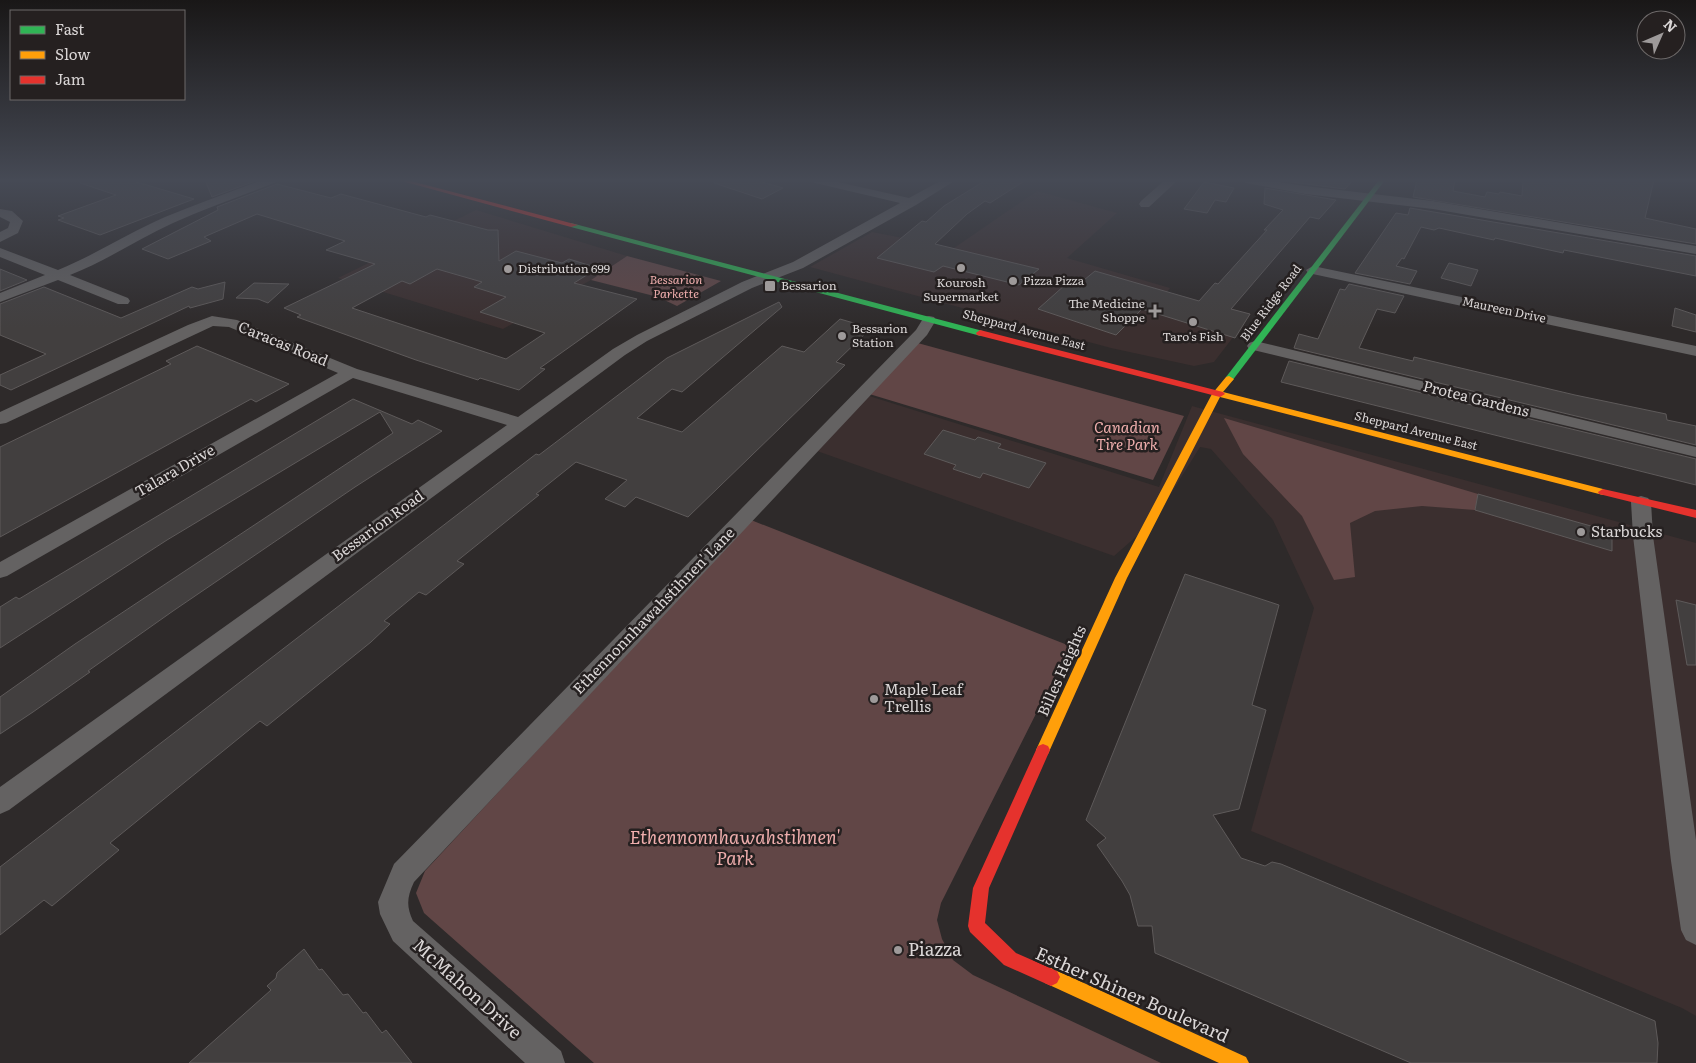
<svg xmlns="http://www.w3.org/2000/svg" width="1696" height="1063" font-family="Literata,serif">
<rect width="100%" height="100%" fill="#2e2a2a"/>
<!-- built -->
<g fill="#3b2f2f">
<polygon points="1037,191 1117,213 1067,258 1170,288 1167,292 1251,314 1214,362 1194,366 1111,348 810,267 872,232 954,248"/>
<polygon points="476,210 627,256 591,280 503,329 338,278"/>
<polygon points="866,395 1159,487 1192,406 1696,543 1696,1016 1682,1008 1251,831 1314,608 1273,520 1211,449 1200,447 1154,521 1114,556 817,451"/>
</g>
<!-- green -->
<g fill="#614646">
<polygon points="627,256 721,281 677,306 658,297 591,280"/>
<polygon points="914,342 1184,416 1153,480 866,393"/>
<polygon points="1224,418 1478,494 1475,510 1422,506 1375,511 1350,523 1355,577 1334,580 1302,516 1243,454"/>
<polygon points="751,520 1070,646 941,903 937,920 942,939 953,960 973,975 1161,1063 594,1063 424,913 416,893 425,871"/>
</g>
<!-- building -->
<g fill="#423f3f" stroke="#5e5a5a" fill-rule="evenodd">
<polygon points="81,180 130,180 194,199 100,235 58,220 64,218 58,216 116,195 80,183"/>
<polygon points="205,180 258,180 212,197"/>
<polygon points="714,180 755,180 783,188 762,199 714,183"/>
<polygon points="986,180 1026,180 990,203 985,201 967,214 935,244 1039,269 1019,285 943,266 934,272 877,258 922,221 926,222 944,206"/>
<polygon points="1275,180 1353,180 1345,189"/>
<polygon points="1417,180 1455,180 1453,191 1485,197 1487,192 1499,194 1500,192 1522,196 1523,180 1654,180 1645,218 1696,229 1696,244 1413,197"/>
<polygon points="1204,182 1234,188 1226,202 1215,200 1207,213 1184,209"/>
<path d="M277 184 331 198 341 194 426 217 430 215 488 230H498L499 261 516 251 562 263 569 259 598 268 574 283 637 299 540 368 545 369 519 390 480 378 478 380 416 360 297 317 301 315 284 308 375 264 326 250 345 241 257 214 204 237 211 241 168 259 142 249 218 210 217 207ZM437 269 482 282 474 287 506 297 480 312 545 333 506 359 352 308 402 281 410 284Z"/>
<polygon points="1265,188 1336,200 1319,219 1310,217 1231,309 1250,314 1235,338 1142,309 1116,335 1038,309 1074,277 1084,280 1095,271 1199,301 1215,283 1218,284 1267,230 1264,230 1283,210 1264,204"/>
<polygon points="1410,208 1696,256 1696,276 1564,250 1563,253 1495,238 1494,240 1439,228 1434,230 1421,227 1404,259 1402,258 1396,266 1417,271 1410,284 1355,273 1396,213 1408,215"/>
<polygon points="1449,263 1478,270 1471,286 1441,278"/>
<polygon points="0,269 27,280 0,291"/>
<polygon points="225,282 223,299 190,308 189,306 11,390 0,385 0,375 46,354 0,335 0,304 44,287 121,318 192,287 198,289"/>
<polygon points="254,283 289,284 268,303 258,299 236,298"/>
<polygon points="1349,284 1404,296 1395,313 1377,309 1359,348 1413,361 1414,357 1575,395 1666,414 1667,420 1696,426 1696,445 1294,348 1299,334 1318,339 1340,289 1345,290"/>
<polygon points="779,302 782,307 682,392 672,389 637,418 682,432 782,346 804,352 840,319 871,328 836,362 845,365 688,517 636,497 625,507 605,499 627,480 576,462 536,494 539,495 457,561 464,564 426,595 419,592 384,621 390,624 371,642 267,726 260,721 110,843 119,850 52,906 44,900 0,935 0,867 536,454 539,455 667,358"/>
<polygon points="1675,308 1696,315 1696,332 1672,326"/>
<polygon points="197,346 289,384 256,402 251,399 0,537 0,447 171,364 166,361"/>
<polygon points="1289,361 1696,459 1696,485 1281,382"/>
<polygon points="353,399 412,424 418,420 442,431 355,487 173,611 88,671 90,672 33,712 0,734 0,697 75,644 393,433 380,412 167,540 0,648 0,607 16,597 19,599"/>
<polygon points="943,430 975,440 978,437 1001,444 998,448 1046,463 1029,488 983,473 980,478 953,469 956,465 924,454"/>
<polygon points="1478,494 1612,532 1612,551 1475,510"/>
<polygon points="1185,574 1279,605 1252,705 1266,710 1239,809 1213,815 1241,858 1265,866 1272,862 1281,864 1655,1021 1658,1043 1657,1063 1411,1063 1155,953 1152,926 1138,926 1130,895 1122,881 1097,845 1106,838 1086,820"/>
<polygon points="1676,600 1696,605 1696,665 1687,665"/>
<polygon points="304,949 319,970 322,969 343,995 348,994 363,1013 366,1012 382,1033 386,1030 412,1063 189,1063 271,990 267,986 276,978 277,973"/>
</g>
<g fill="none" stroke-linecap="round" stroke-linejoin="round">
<!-- street -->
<g fill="#646262" fill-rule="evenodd">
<path d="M262 180H278L276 182C242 196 206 208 173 223 138 239 106 261 70 275L128 298 130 301 128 304H118L58 280 0 302V293L45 275 0 257V248L58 270C95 255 128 233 165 217 197 204 230 192 262 180Z"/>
<polygon points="809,180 829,180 909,198 942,180 956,180 916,205 803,268 752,288 647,341 625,355 9,810 0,814 0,787 507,425 353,378 7,576 0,578 0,562 338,373 229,327 213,326 6,423 0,424 0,412 188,325 212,316 237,320 357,369 518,417 613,349 637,335 742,282 793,262 900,203 811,182"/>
<polygon points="1165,180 1178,180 1149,207 1141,207 1139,204 1141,201"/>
<polygon points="1240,180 1265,180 1305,186 1433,201 1696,246 1696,254 1433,209 1305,194 1246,183"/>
<polygon points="0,209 12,211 23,221 18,233 0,242 0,232 8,228 10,222 0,217"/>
<polygon points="1313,266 1696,346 1696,356 1308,273 1306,270"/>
<path d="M929 316 934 317 936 320 927 335 414 882C407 897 406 906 413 921L561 1051 565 1063H525L393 941 380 914 378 902 394 864 916 330 924 317Z"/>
<polygon points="1255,341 1696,447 1696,457 1249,349 1247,346 1249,343"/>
<polygon points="1641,496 1648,498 1651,502 1653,536 1696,840 1696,945 1686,940 1681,930 1671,861 1633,536 1631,502 1634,498"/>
</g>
<!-- fast -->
<g fill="#30b455" fill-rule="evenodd">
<polygon points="1379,180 1385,180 1232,381 1226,381 1226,377"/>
<polygon points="571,223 983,331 984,333 980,336 977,335 571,227"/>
</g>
<!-- slow -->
<g fill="#ff9f0a" fill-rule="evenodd">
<polygon points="1229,376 1234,379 1223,392 1603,489 1608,492 1603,495 1220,397 1127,578 1048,754 1043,756 1038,754 1036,750 1115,578 1212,394 1226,377"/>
<polygon points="1051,968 1246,1057 1249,1063 1219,1063 1045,983 1042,977 1045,971"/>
</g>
<!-- jam -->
<g fill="#e5322d" fill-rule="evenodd">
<polygon points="398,180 407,180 578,225 571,227"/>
<polygon points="980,330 1223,392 1225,394 1220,397 977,335 976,333"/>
<polygon points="1603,489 1696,510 1696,518 1599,494 1598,492"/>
<polygon points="1043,744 1048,746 1050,750 989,888 985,923 1016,953 1057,971 1060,977 1057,983 1051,986 1004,965 970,932 968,926 973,888 1036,750 1038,746"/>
</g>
</g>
<!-- sky -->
<linearGradient id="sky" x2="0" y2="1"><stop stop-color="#191717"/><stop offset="0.55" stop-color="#464a55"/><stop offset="1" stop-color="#464a55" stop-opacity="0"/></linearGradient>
<rect width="1696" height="328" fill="url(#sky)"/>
<!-- markers -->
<g fill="#9e9a9a" stroke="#252020" stroke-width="2">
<circle cx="961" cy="268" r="5"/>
<circle cx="508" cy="269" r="5"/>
<circle cx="1013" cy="281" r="5"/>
<rect x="764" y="280" width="12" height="12" rx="2.5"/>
<path d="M1152.5 303.5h5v5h5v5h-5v5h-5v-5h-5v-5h5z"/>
<circle cx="1193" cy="322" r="5"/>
<circle cx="842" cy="336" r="5"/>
<circle cx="1581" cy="532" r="5"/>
<circle cx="874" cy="699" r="5"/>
<circle cx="898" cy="950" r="5"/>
</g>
<g text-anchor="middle" stroke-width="5" stroke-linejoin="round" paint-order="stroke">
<!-- far-poi labels -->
<g font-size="12" fill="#dad6d6" stroke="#252020" text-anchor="start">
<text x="518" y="273">Distribution 699</text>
<text x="1023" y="285">Pizza Pizza</text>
<text x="961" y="287" text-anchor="middle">Kourosh<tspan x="961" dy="14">Supermarket</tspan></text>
<text x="781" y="290">Bessarion</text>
<text x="1145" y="308" text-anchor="end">The Medicine<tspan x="1145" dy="14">Shoppe</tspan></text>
<text x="852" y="333">Bessarion<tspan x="852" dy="14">Station</tspan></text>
<text x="1193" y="341" text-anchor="middle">Taro's Fish</text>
</g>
<!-- far-park labels -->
<g font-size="12" font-style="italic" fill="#efaead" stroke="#252020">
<text x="676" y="284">Bessarion<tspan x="676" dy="14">Parkette</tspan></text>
</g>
<!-- far-street labels -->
<g font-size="12" fill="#dad6d6" stroke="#252020">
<text transform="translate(1271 303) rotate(-53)" y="4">Blue Ridge Road</text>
<text transform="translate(1504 310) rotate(12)" y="4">Maureen Drive</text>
<text transform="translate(1024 330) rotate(15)" y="4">Sheppard Avenue East</text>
<text transform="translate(1416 431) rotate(14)" y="4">Sheppard Avenue East</text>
</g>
<!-- street labels -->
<g font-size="15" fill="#dad6d6" stroke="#252020">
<text transform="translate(283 344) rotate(22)" y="5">Caracas Road</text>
<text transform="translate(1476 399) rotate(14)" y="5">Protea Gardens</text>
<text transform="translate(175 471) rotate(-30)" y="5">Talara Drive</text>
<text transform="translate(378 526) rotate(-36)" y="5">Bessarion Road</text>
<text transform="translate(654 611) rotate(-46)" y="5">Ethennonnhawahstihnen' Lane</text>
<text transform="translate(1062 671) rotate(-66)" y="5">Billes Heights</text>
</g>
<!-- park labels -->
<g font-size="15" font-style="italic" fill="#efaead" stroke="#252020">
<text x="1127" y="433">Canadian<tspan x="1127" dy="17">Tire Park</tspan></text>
</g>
<!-- poi labels -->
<g font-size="15" fill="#dad6d6" stroke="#252020" text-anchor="start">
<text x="1591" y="537">Starbucks</text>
<text x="884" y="695">Maple Leaf<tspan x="884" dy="17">Trellis</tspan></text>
</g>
<!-- near-park labels -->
<g font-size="18" font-style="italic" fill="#efaead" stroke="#252020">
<text x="735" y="844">Ethennonnhawahstihnen'<tspan x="735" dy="21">Park</tspan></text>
</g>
<!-- near-poi labels -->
<g font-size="18" fill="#dad6d6" stroke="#252020" text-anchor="start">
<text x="908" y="956">Piazza</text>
</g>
<!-- near-street labels -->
<g font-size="18" fill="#dad6d6" stroke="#252020">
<text transform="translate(467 989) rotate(42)" y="6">McMahon Drive</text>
<text transform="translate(1132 995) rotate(24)" y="6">Esther Shiner Boulevard</text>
</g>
</g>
<!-- legend -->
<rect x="10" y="10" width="175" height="90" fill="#252020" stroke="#6d6969"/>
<rect x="20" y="26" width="25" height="8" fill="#30b455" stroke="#6d6969"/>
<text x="55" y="35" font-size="15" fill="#dad6d6">Fast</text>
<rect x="20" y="51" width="25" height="8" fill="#ff9f0a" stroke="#6d6969"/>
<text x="55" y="60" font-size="15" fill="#dad6d6">Slow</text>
<rect x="20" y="76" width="25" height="8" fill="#e5322d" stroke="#6d6969"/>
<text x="55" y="85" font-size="15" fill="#dad6d6">Jam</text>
<!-- north arrow -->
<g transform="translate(1661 35) rotate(45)"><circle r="24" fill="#252020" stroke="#6d6969"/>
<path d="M0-4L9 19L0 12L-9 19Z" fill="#9e9a9a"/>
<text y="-8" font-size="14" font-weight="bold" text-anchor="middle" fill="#dad6d6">N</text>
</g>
</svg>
